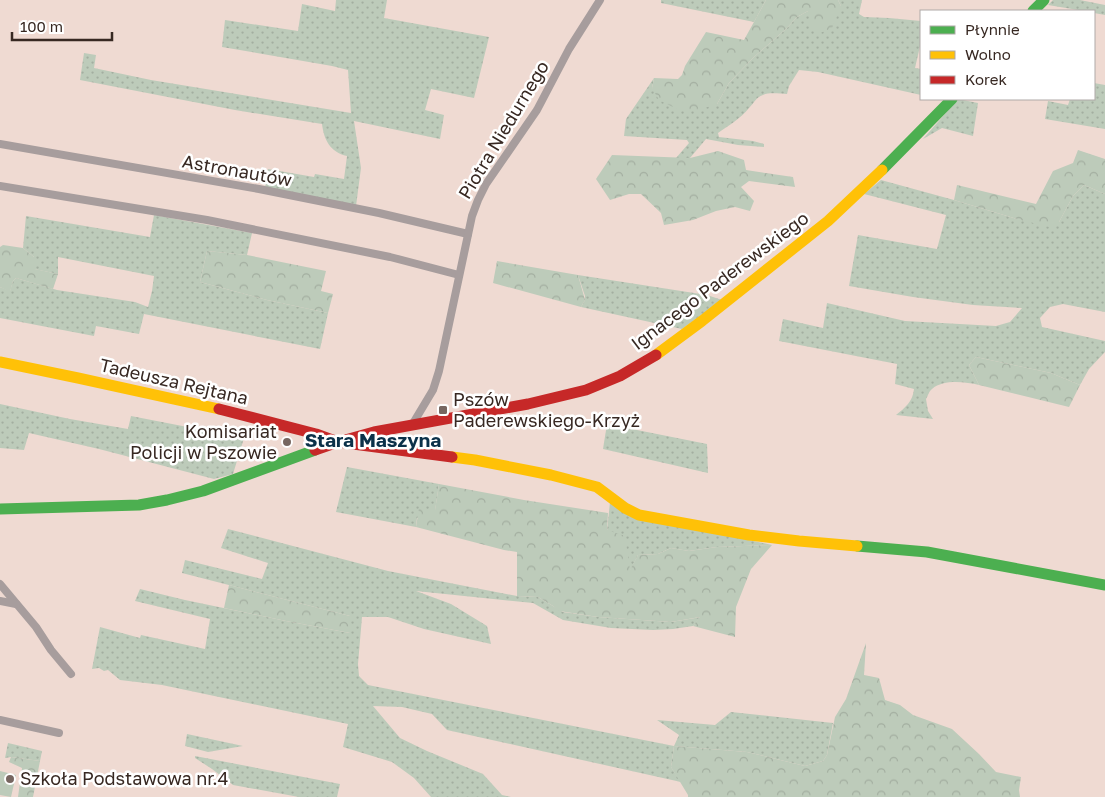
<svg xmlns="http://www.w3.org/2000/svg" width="1105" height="797" font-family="'Golos Text',sans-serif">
<defs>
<pattern id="grass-dots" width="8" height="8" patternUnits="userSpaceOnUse" patternTransform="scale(1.25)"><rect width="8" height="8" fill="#bdcbba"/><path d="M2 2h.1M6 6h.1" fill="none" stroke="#a3aea0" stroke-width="1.8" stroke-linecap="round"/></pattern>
<pattern id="forest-crowns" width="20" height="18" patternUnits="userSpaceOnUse" patternTransform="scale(1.25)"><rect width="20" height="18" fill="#bdcbba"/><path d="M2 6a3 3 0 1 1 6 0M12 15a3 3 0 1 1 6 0" fill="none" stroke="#a3aea0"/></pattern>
</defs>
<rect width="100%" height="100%" fill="#efdad2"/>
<!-- grass -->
<g fill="url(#grass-dots)">
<path d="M336 0H387L384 18 489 37 474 98 431 89 425 110 444 115 440 139 354 121 361 168 356 206 265 188 268 169 314 177 315 174 344 179 347 156C330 152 324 140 322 124L235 110 80 80 84 53 96 55 94 68 151 80 351 113 348 70 332 66 222 47 225 20 298 31 302 4 335 11Z"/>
<polygon points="661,0 766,0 754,22 661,3"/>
<path d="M838 0H862L859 14 864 17 889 18 921 21V42L915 68 921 69V95L818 72 799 70 789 86 787 94C780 94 770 92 763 95 756 97 754 103 749 108 741 118 728 126 718 133L719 137 753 141 764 144V147L738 145 706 139 690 158H676L689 143 687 140 624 136 626 119 654 78 652 88 717 104 729 83 754 57 786 29 797 17 808 11 841 6Z"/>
<polygon points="1053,0 1080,0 1105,5 1105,15 1094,13 1094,11 1084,11 1048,5"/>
<polygon points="1094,83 1105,85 1105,129 1045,119 1048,101 1068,105 1070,99 1094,99"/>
<polygon points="958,99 978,103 973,136 942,128 923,139"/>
<path d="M881 180 954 200 1017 219 1059 222 1073 196 1084 185 1105 194V312L1063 304 1050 307 1040 318 1042 327 1105 341V352L1089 369 1080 385 1051 373 976 357 969 365 979 385C965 382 944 379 932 389 929 391 928 396 926 399L928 411 933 419 896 415C905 408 913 401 914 389L895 384 897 364 779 341 783 319 823 328 827 303 905 321 996 326 1010 322 1022 308 973 305 913 297 849 286 858 235 937 249 946 215 864 194Z"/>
<polygon points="154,215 252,233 247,255 207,251 200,282 267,300 328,313 320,349 144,314 139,334 96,326 94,336 0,318 0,287 10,291 13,281 16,278 57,290 135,302 148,307 152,291 154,276 58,257 58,274 34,269 34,257 23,248 26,216 150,237"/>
<polygon points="578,275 707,295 722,300 682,329 581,307 585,300 585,296"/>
<polygon points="0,404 70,419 128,429 131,416 244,438 233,474 214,479 99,449 29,433 24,450 0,448"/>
<polygon points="607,424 707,444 708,473 603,449"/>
<polygon points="347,467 439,484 435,511 417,518 416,527 336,512"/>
<polygon points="610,502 711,532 772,545 717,547 689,551 671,548 658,554 638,555 630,571 607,531"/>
<polygon points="228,529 388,571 517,596 538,597 563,612 598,617 671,622 701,617 693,626 673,629 653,630 611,628 563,620 533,603 416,591 451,604 487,626 491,644 424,629 388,617 362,617 358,664 359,676 368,685 674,746 679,735 657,720 715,725 731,712 833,723 827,755 823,761 805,766 747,752 674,746 671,767 681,782 447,730 432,714 402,707 373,706 400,738 427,751 483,774 502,795 511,797 431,797 414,778 392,762 343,747 348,724 162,685 120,680 108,670 104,671 99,668 92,669 100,627 140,638 141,635 205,649 210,619 135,601 140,589 185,600 286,621 350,633 350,616 182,573 185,560 262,579 268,563 221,548"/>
<polygon points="187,734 243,746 208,752 185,746"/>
<polygon points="8,743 42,751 40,761 11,757 5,758"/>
<polygon points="195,756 340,784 337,797 299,797 233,785 212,769 195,758"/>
</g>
<!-- forest -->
<g fill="url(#forest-crowns)">
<polygon points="766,0 838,0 841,6 832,28 820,33 812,28 808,11 797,17 786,29 754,57 729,83 717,104 698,110 677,109 659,100 652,88 654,78 678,79 682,75 685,66 706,32 744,40"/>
<polygon points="1078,150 1105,159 1105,194 1084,185 1073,196 1059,222 1050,227 1017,219 954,200 957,185 1036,204 1053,171 1073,163"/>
<polygon points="718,151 744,160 746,170 793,177 795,187 749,181 741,187 754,201 750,211 735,207 716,211 693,220 664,225 661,213 641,194 629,194 610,200 596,179 612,155 690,158"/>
<polygon points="3,245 23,248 34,257 35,269 58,274 53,289 16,278 13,281 10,292 0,287 0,247"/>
<polygon points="207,251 247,255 326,271 321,291 333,294 328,313 267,300 200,282"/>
<polygon points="497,261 578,275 585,300 581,307 493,283"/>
<polygon points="976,357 1051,373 1080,385 1069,407 979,385 969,365"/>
<polygon points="439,484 524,500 608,513 607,530 625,536 630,570 638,555 658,554 671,548 689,551 717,547 772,545 751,569 736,607 735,637 693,626 700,617 671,622 598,617 559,611 553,606 538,597 517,596 517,552 504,550 416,527 419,508 435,510"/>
<polygon points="229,585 350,616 350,633 286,621 224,608"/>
<polygon points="866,643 864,675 879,678 885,700 900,705 913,715 952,729 979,754 996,772 1021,777 1019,790 1020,797 688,797 688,795 671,767 674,746 747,752 805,766 823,761 827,755 835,717 846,699"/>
<polygon points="11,757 40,761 33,797 18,797 22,768 9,762"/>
</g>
<!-- garden -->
<polygon fill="#bdcbba" points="0,771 16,775 11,797 0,795"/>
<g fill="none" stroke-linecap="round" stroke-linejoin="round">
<!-- street -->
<g stroke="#a79d9d" stroke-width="8">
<polyline points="0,144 259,189 379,213 468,234"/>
<polyline points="0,186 207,220 390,257 459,275"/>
<polyline points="412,425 433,390 439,371 472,216 478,200 486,184 537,110 569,49 600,0"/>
<polyline points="0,584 36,627 51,650 71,674"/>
<polyline points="0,601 16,604"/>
<polyline points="0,720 59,733"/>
</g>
<!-- fast -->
<g stroke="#4caf50" stroke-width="11">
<polyline points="1033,11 1044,0"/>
<polyline points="882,170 952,99"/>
<polyline points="0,509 139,505 167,500 203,491 315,450"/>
<polyline points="857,546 927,552 1105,585"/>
</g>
<!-- slow -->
<g stroke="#ffc107" stroke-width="11">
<polyline points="656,355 702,321 828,221 882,170"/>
<polyline points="0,362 78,378 219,409"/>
<polyline points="452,457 475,460 551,475 597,487 625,508 639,515 749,535 799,541 857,546"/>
</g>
<!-- jam -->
<g stroke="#c62828" stroke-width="11">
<polyline points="219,409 316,434 338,442 452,457"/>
<polyline points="315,450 338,442 374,432 528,404 586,390 620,376 656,355"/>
</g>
</g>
<!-- markers -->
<g fill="#776660" stroke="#fff" stroke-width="2">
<rect x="438" y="405" width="10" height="10" rx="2.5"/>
<circle cx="287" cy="442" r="5"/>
<circle cx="10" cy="779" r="5"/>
</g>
<g text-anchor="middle" stroke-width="5" stroke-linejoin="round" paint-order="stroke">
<!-- street labels -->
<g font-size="18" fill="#372822" stroke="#fff">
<text transform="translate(504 130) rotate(-59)" y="6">Piotra Niedurnego</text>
<text transform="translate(237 171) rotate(10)" y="6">Astronautów</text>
<text transform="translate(720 281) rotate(-37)" y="6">Ignacego Paderewskiego</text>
<text transform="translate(174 382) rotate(13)" y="6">Tadeusza Rejtana</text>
</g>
<!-- poi labels -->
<g font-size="18" fill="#372822" stroke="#fff" text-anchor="start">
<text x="453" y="406">Pszów<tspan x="453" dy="21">Paderewskiego-Krzyż</tspan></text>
<text x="277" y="438" text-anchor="end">Komisariat<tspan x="277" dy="21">Policji w Pszowie</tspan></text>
<text x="20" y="785">Szkoła Podstawowa nr.4</text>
</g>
<!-- neighbourhood labels -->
<g font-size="19" font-weight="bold" fill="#0b3149" stroke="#fff">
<text x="373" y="447">Stara Maszyna</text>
</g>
</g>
<!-- legend -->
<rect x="920" y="10" width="175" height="90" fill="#ffffff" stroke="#afa9a7"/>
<rect x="930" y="26" width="25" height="8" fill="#4caf50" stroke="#afa9a7"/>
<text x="965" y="35" font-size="15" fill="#372822">Płynnie</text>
<rect x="930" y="51" width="25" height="8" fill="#ffc107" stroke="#afa9a7"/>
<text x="965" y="60" font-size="15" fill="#372822">Wolno</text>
<rect x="930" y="76" width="25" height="8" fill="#c62828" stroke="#afa9a7"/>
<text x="965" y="85" font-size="15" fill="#372822">Korek</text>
<!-- scale -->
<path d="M12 32v8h100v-8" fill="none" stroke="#372822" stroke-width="2.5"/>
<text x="20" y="32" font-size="15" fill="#372822" stroke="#ffffff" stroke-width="4" paint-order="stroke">100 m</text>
</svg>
